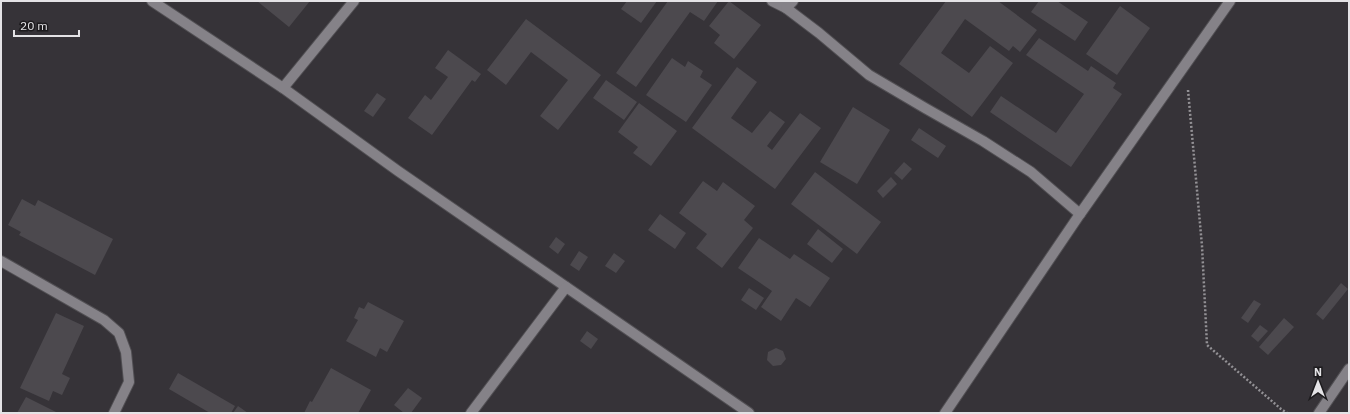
<svg xmlns="http://www.w3.org/2000/svg" width="1350" height="414" font-family="'IBM Plex Sans',sans-serif">
<rect width="100%" height="100%" fill="#363338"/>
<!-- building -->
<g fill="#4c494e">
<polygon points="257,1 310,1 289,27"/>
<polygon points="627,1 657,1 641,23 621,9"/>
<polygon points="668,1 718,1 704,21 690,12 636,87 616,73"/>
<polygon points="729,1 761,25 734,59 714,43 720,35 709,26"/>
<polygon points="946,1 998,1 1037,30 1020,52 1013,46 1009,51 965,19 941,53 969,73 990,46 1013,63 972,117 899,64"/>
<polygon points="1039,1 1057,1 1088,22 1075,41 1031,12"/>
<polygon points="1120,6 1150,28 1117,75 1086,54"/>
<polygon points="526,19 601,75 558,130 540,116 568,80 531,52 506,85 487,70"/>
<polygon points="1039,38 1088,71 1091,66 1116,83 1113,88 1122,94 1071,167 990,112 1001,96 1056,133 1084,94 1026,55"/>
<polygon points="448,50 481,74 475,82 472,80 432,135 408,118 425,95 431,100 448,77 435,68"/>
<polygon points="672,58 685,67 688,61 703,71 700,77 712,85 686,122 646,95"/>
<polygon points="737,67 757,82 731,118 752,133 770,111 785,122 767,146 772,150 800,113 821,128 775,189 692,128"/>
<polygon points="606,80 637,102 624,120 593,98"/>
<polygon points="377,93 386,99 373,117 364,111"/>
<polygon points="639,103 677,131 651,166 633,153 638,147 618,132"/>
<polygon points="853,107 890,130 857,184 820,162"/>
<polygon points="919,128 946,146 938,158 911,140"/>
<polygon points="904,162 912,169 902,180 894,173"/>
<polygon points="815,172 881,222 857,254 791,204"/>
<polygon points="891,177 897,184 883,198 877,191"/>
<polygon points="703,181 717,191 723,182 755,206 744,220 753,228 722,268 696,248 707,234 679,213"/>
<polygon points="22,199 35,206 38,200 113,239 95,275 19,235 21,232 8,225"/>
<polygon points="660,214 686,233 675,249 648,230"/>
<polygon points="818,229 843,249 832,263 807,244"/>
<polygon points="556,237 565,244 558,254 549,247"/>
<polygon points="759,238 790,259 794,254 830,278 810,307 796,298 781,321 761,307 772,291 738,268"/>
<polygon points="579,251 588,257 579,271 570,265"/>
<polygon points="614,253 625,261 616,273 605,266"/>
<polygon points="1341,283 1348,289 1323,320 1316,314"/>
<polygon points="749,288 764,298 756,310 741,300"/>
<polygon points="1254,300 1261,304 1248,323 1241,318"/>
<polygon points="368,302 404,321 387,352 380,348 376,357 346,341 358,320 354,318 359,307 364,309"/>
<polygon points="56,313 84,326 62,374 70,378 62,395 53,391 49,401 20,388"/>
<polygon points="1284,318 1294,327 1268,355 1259,347"/>
<polygon points="1260,325 1268,331 1258,342 1251,336"/>
<polygon points="587,331 598,339 591,349 580,341"/>
<polygon points="776,348 783,351 786,359 781,365 773,366 767,360 768,352"/>
<polygon points="331,368 371,390 358,413 304,413 310,401 312,402"/>
<polygon points="178,373 235,406 231,413 210,413 169,389"/>
<polygon points="408,388 422,398 411,413 404,413 394,405"/>
<polygon points="26,397 58,413 17,413"/>
<polygon points="238,406 248,413 233,413"/>
</g>
<g fill="none" stroke-linecap="round" stroke-linejoin="round">
<!-- minor casing -->
<g stroke="#514f53" stroke-width="12">
<g id="minor">
<polyline points="152,1 283,88 398,171 749,413"/>
<polyline points="772,1 786,8"/>
<polyline points="793,1 786,8 819,33 869,75 925,108 983,141 1031,172 1080,214 945,413"/>
<polyline points="283,88 354,1"/>
<polyline points="1080,214 1230,1"/>
<polyline points="1,261 104,320 119,333 126,352 129,382 114,413"/>
<polyline points="471,413 566,287"/>
<polyline points="1319,413 1349,369"/>
</g>
</g>
<!-- path -->
<polyline stroke="#939195" stroke-width="2.5" stroke-dasharray="2 2" stroke-linecap="butt" points="1188,90 1202,246 1207,345 1281,409 1287,413"/>
<!-- minor -->
<use href="#minor" stroke="#858288" stroke-width="10"/>
</g>
<!-- border -->
<rect width="1350" height="414" fill="none" stroke="#e4e3e6" stroke-width="4"/>
<!-- north arrow -->
<g transform="translate(1318 382)" stroke="#1d1b1e" stroke-width="3" paint-order="stroke">
<path d="M0-3L7 15L0 10L-7 15Z" fill="#e4e3e6"/>
<text y="-6" font-size="11" font-weight="bold" text-anchor="middle" fill="#e4e3e6">N</text>
</g>
<!-- scale -->
<path d="M14 30v6h65v-6" fill="none" stroke="#e4e3e6" stroke-width="2"/>
<text x="20" y="30" font-size="12" fill="#e4e3e6" stroke="#1d1b1e" stroke-width="3" paint-order="stroke">20 m</text>
</svg>
